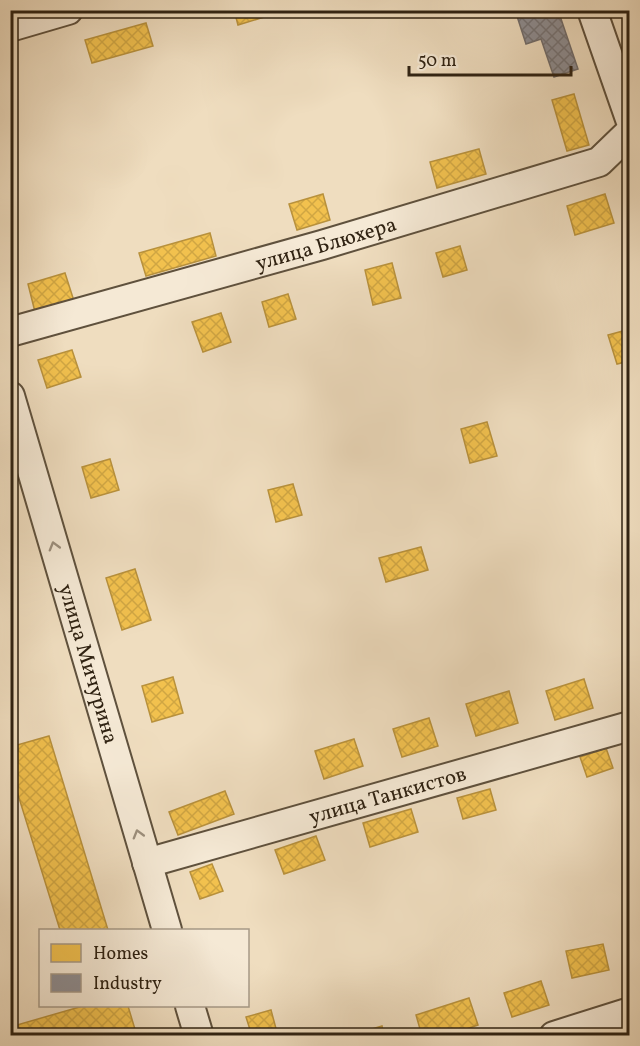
<svg xmlns="http://www.w3.org/2000/svg" width="640" height="1046" font-family="Vollkorn,serif">
<defs>
<pattern id="homes-cross-hatch" width="8" height="8" patternUnits="userSpaceOnUse" patternTransform="scale(1.5)"><rect width="8" height="8" fill="#f2c14e"/><path d="M0 0l8 8M0 8l8-8" fill="none" stroke="#d0a643"/></pattern>
<pattern id="industry-cross-hatch" width="8" height="8" patternUnits="userSpaceOnUse" patternTransform="scale(1.5)"><rect width="8" height="8" fill="#8d8d92"/><path d="M0 0l8 8M0 8l8-8" fill="none" stroke="#747376"/></pattern>
</defs>
<rect width="100%" height="100%" fill="#efddbf"/>
<filter id="stains"><feTurbulence type="fractalNoise" baseFrequency=".00333" numOctaves="4"/><feColorMatrix values="0 0 0 0 .2 0 0 0 0 .09 0 0 0 0 .02 0 0 0 .5 -.17"/></filter>
<radialGradient id="worn" r=".72"><stop offset=".6" stop-color="#630" stop-opacity="0"/><stop offset="1" stop-color="#630" stop-opacity=".3"/></radialGradient>
<!-- homes -->
<g fill="url(#homes-cross-hatch)" stroke="#b8913c" stroke-width="1.5">
<polygon points="234,10 270,10 271,15 238,25"/>
<polygon points="146,23 153,46 92,63 85,40"/>
<polygon points="574,94 589,145 567,151 552,100"/>
<polygon points="479,149 486,174 437,188 430,162"/>
<polygon points="323,194 330,220 297,230 289,204"/>
<polygon points="605,194 614,223 575,235 567,206"/>
<polygon points="210,233 216,256 146,276 139,253"/>
<polygon points="460,246 467,270 443,277 436,253"/>
<polygon points="392,263 401,298 373,305 365,270"/>
<polygon points="65,273 74,301 35,312 28,284"/>
<polygon points="288,294 296,319 269,327 262,302"/>
<polygon points="221,313 231,342 203,352 192,322"/>
<polygon points="630,329 630,361 617,364 608,335"/>
<polygon points="72,350 81,377 47,388 38,360"/>
<polygon points="487,422 497,456 470,463 461,429"/>
<polygon points="110,459 119,490 91,498 82,467"/>
<polygon points="293,484 302,515 276,522 268,490"/>
<polygon points="421,547 428,570 386,582 379,558"/>
<polygon points="135,569 151,620 122,630 106,578"/>
<polygon points="173,677 183,713 152,722 142,686"/>
<polygon points="584,679 593,708 555,720 546,691"/>
<polygon points="509,691 518,723 476,736 466,704"/>
<polygon points="429,718 438,746 402,757 393,729"/>
<polygon points="49,736 108,930 60,930 10,769 10,747"/>
<polygon points="354,739 363,766 324,779 315,751"/>
<polygon points="606,748 613,768 587,777 580,757"/>
<polygon points="490,789 496,810 463,819 457,798"/>
<polygon points="225,791 234,814 178,835 169,812"/>
<polygon points="411,809 418,832 370,847 363,823"/>
<polygon points="316,836 325,860 284,874 275,850"/>
<polygon points="212,864 223,891 200,899 190,872"/>
<polygon points="603,944 609,970 572,978 566,951"/>
<polygon points="541,981 549,1005 512,1017 504,993"/>
<polygon points="469,998 478,1025 446,1036 422,1036 416,1015"/>
<polygon points="83,1006 128,1006 137,1036 10,1036 10,1027"/>
<polygon points="271,1010 278,1036 252,1036 246,1017"/>
<polygon points="382,1026 384,1036 349,1036"/>
</g>
<!-- industry -->
<g fill="url(#industry-cross-hatch)" stroke="#716d6c" stroke-width="1.5">
<polygon points="515,10 558,10 578,69 554,77 541,39 526,44"/>
<polygon points="630,10 630,27 625,12"/>
</g>
<g fill="none" stroke-linecap="round" stroke-linejoin="round">
<!-- minor casing -->
<g stroke="#5f513d" stroke-width="32">
<g id="minor">
<polyline points="592,10 630,119"/>
<polyline points="10,27 68,10"/>
<path id="s1" d="M10 332 322 245 599 162 630 132"/>
<path id="s2" d="M10 396 167 930"/>
<path id="s3" d="M147 863 630 726"/>
<polyline points="190,1006 199,1036"/>
<polyline points="554,1036 630,1012"/>
</g>
</g>
<!-- minor -->
<use href="#minor" stroke="#f5e9d5" stroke-width="28"/>
</g>
<!-- one-way arrows -->
<defs><path id="oneway-chevron" d="M-2-3.5L2.5 0L-2 3.5" fill="none" stroke-width="1.6" stroke-linecap="round" stroke-linejoin="round" transform="scale(1.5)"/></defs>
<g stroke="#9c8f7d">
<use href="#oneway-chevron" transform="translate(54 546) rotate(-106)"/>
<use href="#oneway-chevron" transform="translate(138 834) rotate(-106)"/>
</g>
<g text-anchor="middle" stroke-width="6" stroke-linejoin="round" paint-order="stroke">
<!-- street labels -->
<g font-size="21" fill="#2f2212" stroke="#f5e9d5">
<text dy="7" stroke="none"><textPath href="#s1" startOffset="328">улица Блюхера</textPath></text>
<text dy="7" stroke="none"><textPath href="#s2" startOffset="279">улица Мичурина</textPath></text>
<text dy="7" stroke="none"><textPath href="#s3" startOffset="250">улица Танкистов</textPath></text>
</g>
</g>
<!-- margin -->
<rect width="640" height="1046" fill="none" stroke="#efddbf" stroke-width="36"/>
<rect x="12" y="12" width="616" height="1022" fill="none" stroke="#2f2212" stroke-width="3"/>
<rect x="18" y="18" width="604" height="1010" fill="none" stroke="#2f2212" stroke-width="1.5"/>
<!-- legend -->
<rect x="39" y="929" width="210" height="78" fill="#f5e9d5" stroke="#a69987" stroke-width="1.5"/>
<rect x="51" y="944" width="30" height="18" fill="#f2c14e" stroke="#a69987" stroke-width="1.5"/>
<text x="93" y="959" font-size="18" fill="#2f2212">Homes</text>
<rect x="51" y="974" width="30" height="18" fill="#8d8d92" stroke="#a69987" stroke-width="1.5"/>
<text x="93" y="989" font-size="18" fill="#2f2212">Industry</text>
<!-- scale -->
<path d="M409 66v9h162v-9" fill="none" stroke="#2f2212" stroke-width="3"/>
<text x="418" y="66" font-size="18" fill="#2f2212" stroke="#f5e9d5" stroke-width="4.5" paint-order="stroke">50 m</text>
<rect width="100%" height="100%" filter="url(#stains)"/>
<rect width="100%" height="100%" fill="url(#worn)"/>
</svg>
